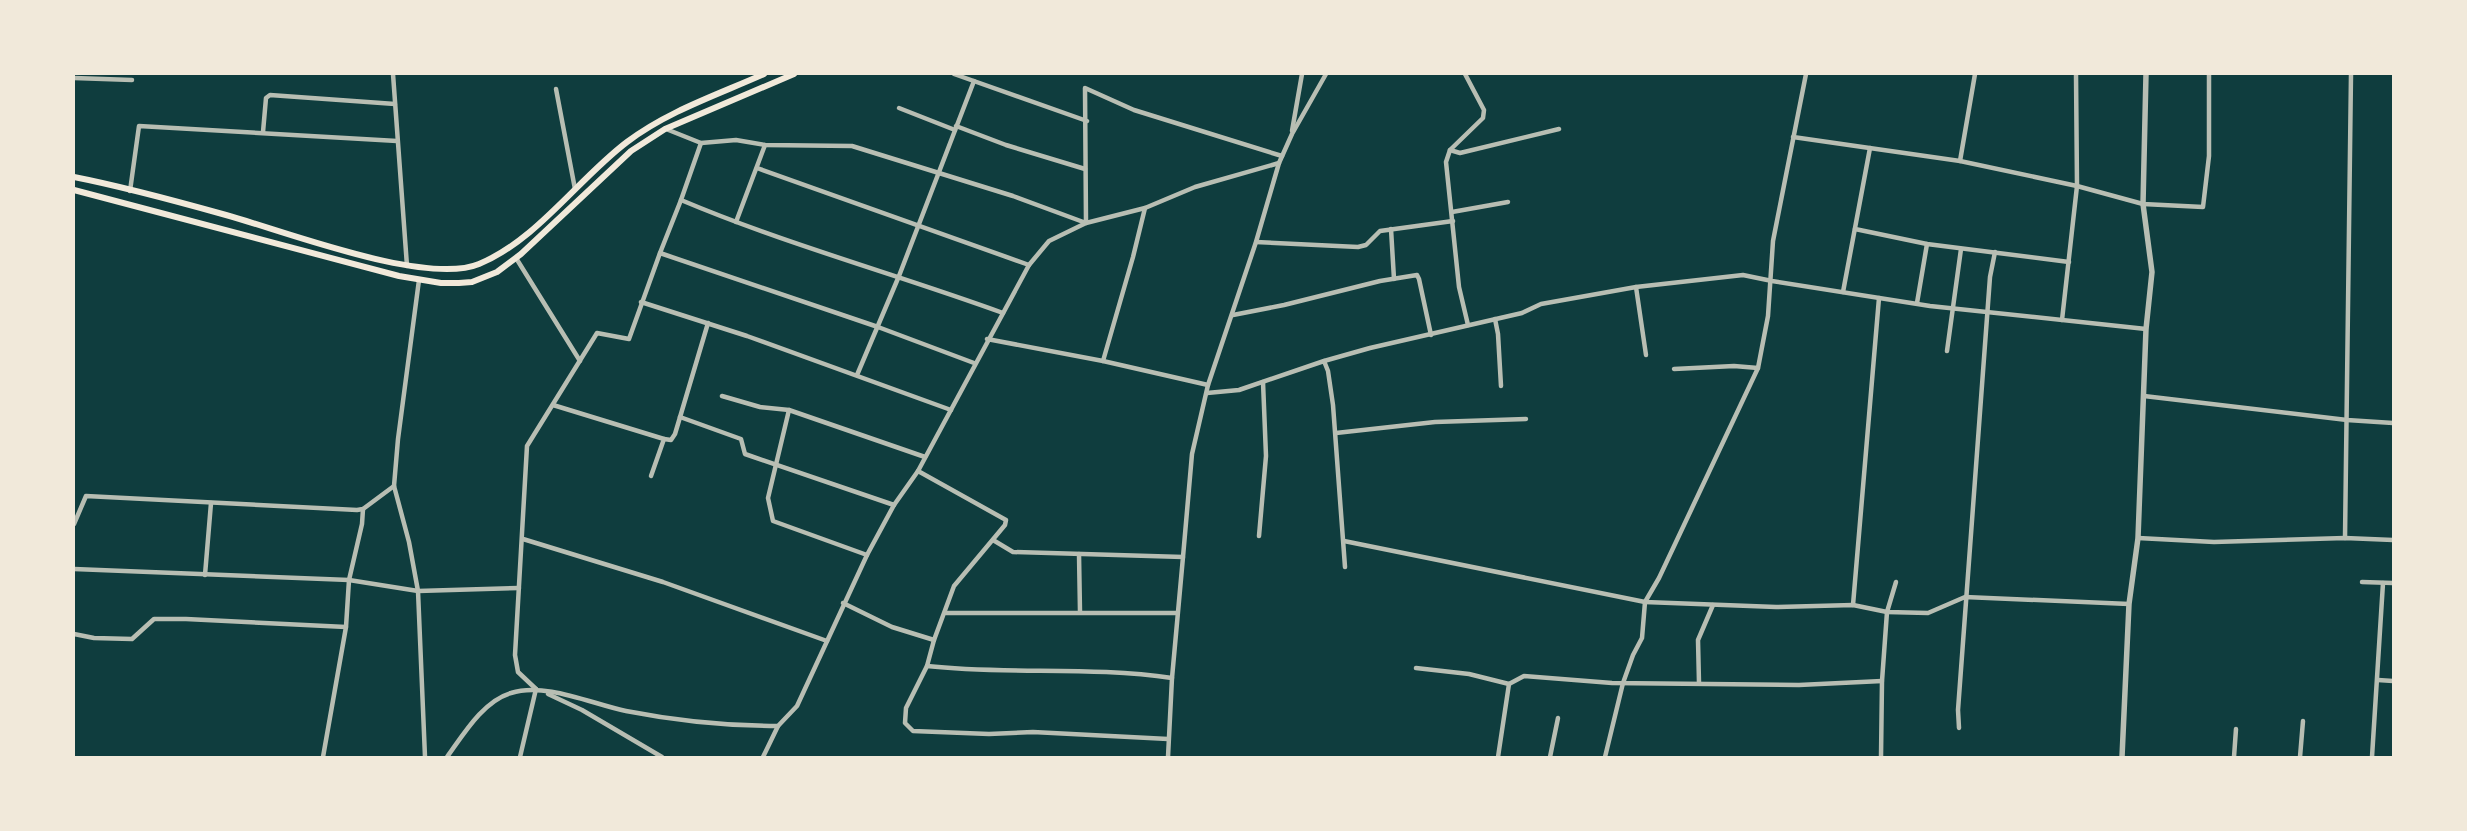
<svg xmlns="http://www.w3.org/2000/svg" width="2467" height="831" font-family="'Alegreya Sans',sans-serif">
<rect width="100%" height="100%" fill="#0f3d3e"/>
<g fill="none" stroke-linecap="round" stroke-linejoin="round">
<!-- minor -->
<g stroke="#b8beb3" stroke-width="4.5">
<polyline points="393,74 407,266"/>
<polyline points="954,74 1087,121"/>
<polyline points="1465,74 1484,110 1483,118 1450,150 1446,162 1459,287 1468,325"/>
<polyline points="74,78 132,80"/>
<polyline points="556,89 575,189"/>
<polyline points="899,108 955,130"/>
<polyline points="956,126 1006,145 1085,169"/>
<polyline points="666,129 701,143 736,140 765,145 852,146 1013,196 1086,223 1085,88 1134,110 1282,156"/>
<polyline points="1292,131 1302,74"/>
<polyline points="263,132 266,98 270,95 395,104"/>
<polyline points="1793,137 1960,161 2077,186 2143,204 2203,207 2209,156 2209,74"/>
<path d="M701 143 681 200C785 244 896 274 1003 313"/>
<polyline points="1450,150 1460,153 1559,129"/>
<polyline points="1960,161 1975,74"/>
<polyline points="757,168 1029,265"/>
<polyline points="130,191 139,126 397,141"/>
<polyline points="1452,212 1508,202"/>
<polyline points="736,222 765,145"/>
<polyline points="1391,229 1394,279"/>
<polyline points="1855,229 1927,244 2069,262"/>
<polyline points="1256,242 1358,247 1366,245 1380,231 1453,221"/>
<polyline points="660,253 681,200"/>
<polyline points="516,258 580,361"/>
<polyline points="419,280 398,439 394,486 409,542 418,591 425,757"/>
<polyline points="1636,287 1646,355"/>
<polyline points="1843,292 1870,148"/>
<polyline points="641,302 747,336 951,410"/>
<polyline points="1917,303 1927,244"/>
<polyline points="1233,315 1284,305 1380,281 1417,275 1419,279 1431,335"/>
<polyline points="1495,319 1498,334 1501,386"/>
<polyline points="2062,320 2077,186 2076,74"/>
<polyline points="987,339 1103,361 1208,385"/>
<polyline points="1947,351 1961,249"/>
<polyline points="1103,361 1133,257 1145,208"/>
<polyline points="1324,361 1328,371 1333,405 1345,567"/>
<polyline points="1674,369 1734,366 1758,368"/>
<polyline points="857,375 899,276 974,81"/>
<polyline points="1207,393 1239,390 1324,361 1370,348 1522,313 1541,304 1636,287 1743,275 1772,281 1930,306 2146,329"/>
<polyline points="722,396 760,407 789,410 925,457"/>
<polyline points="2144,396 2347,420 2393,423"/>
<polyline points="553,405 664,439 651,476"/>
<polyline points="789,410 768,498 773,521 867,555"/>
<polyline points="680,417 741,439 745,454 894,505"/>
<polyline points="1336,433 1435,422 1526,419"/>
<polyline points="664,439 671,440 675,434 708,323"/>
<polyline points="918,471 1006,520 1005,525 954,586 934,640 927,666 906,708 905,723 913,731 989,734 1033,732 1168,739"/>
<polyline points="74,524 86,496 357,510 363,509 394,486"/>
<polyline points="1259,536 1266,456 1263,382"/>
<polyline points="2138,538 2214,542 2345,538 2393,540"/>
<polyline points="2345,538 2351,74"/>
<polyline points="523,539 663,582 827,641"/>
<polyline points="993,540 1013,552 1183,557 1172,678 1168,757"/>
<polyline points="1344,541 1645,602 1776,607 1853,605 1887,612 1928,613 1965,597 2129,604"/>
<polyline points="1079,554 1080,612"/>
<polyline points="1183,557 1192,454 1208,385 1256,242 1279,163 1292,134 1326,74"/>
<polyline points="74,569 349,580 418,591 519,588"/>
<polyline points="205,575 211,503"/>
<polyline points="2362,582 2393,583"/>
<polyline points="843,603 892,627 934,640"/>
<polyline points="1853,605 1879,298"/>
<polyline points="946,613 1177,613"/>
<polyline points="74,634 94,638 132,639 154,619 186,619 346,627"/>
<path d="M927 666C1008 675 1091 666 1172 678"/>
<polyline points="1416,668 1469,674 1509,684 1524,676 1612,683 1799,685 1882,681"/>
<polyline points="2378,680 2393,681"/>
<polyline points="1699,683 1698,640 1713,605"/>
<polyline points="536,689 518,672 515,655 527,446 597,333 629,339 660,253 878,327 974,363"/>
<polyline points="548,694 582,710 662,757"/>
<polyline points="1959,728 1958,710 1990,277 1995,252"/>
<polyline points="323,757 346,627 349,580 362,524 363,509"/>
<path d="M447 757C463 735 483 701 511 693 545 682 592 704 626 711 677 721 728 726 778 726L797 706 867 555 894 505 918 471 1029 265 1049 241 1086 223 1145 208 1195 187 1279 163"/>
<polyline points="520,757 536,689"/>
<polyline points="763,757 778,726"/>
<polyline points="1498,757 1509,684"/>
<polyline points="1550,757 1558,718"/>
<polyline points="1605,757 1623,683 1633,655 1642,638 1645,602 1659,578 1758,368 1768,316 1773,241 1806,74"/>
<polyline points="1881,757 1882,681 1887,612 1896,582"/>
<polyline points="2234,757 2236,729"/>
<polyline points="2300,757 2303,721"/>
<polyline points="2372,757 2383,583"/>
</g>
<!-- tertiary -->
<polyline stroke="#b8beb3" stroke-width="5.5" points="2122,757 2129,604 2138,538 2146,329 2152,272 2143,204 2146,74"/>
<!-- secondary -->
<g stroke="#f1e9da" stroke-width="6">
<path d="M74 177C125 187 176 201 226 215 284 231 426 286 479 264 537 240 578 179 627 142 668 111 717 95 764 74"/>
<polyline points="74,190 399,276 441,283 459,283 472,282 497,272 521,254 631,151 665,129 794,74"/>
</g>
</g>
<!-- border -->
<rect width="2467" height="831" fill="none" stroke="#f1e9da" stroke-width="150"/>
</svg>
